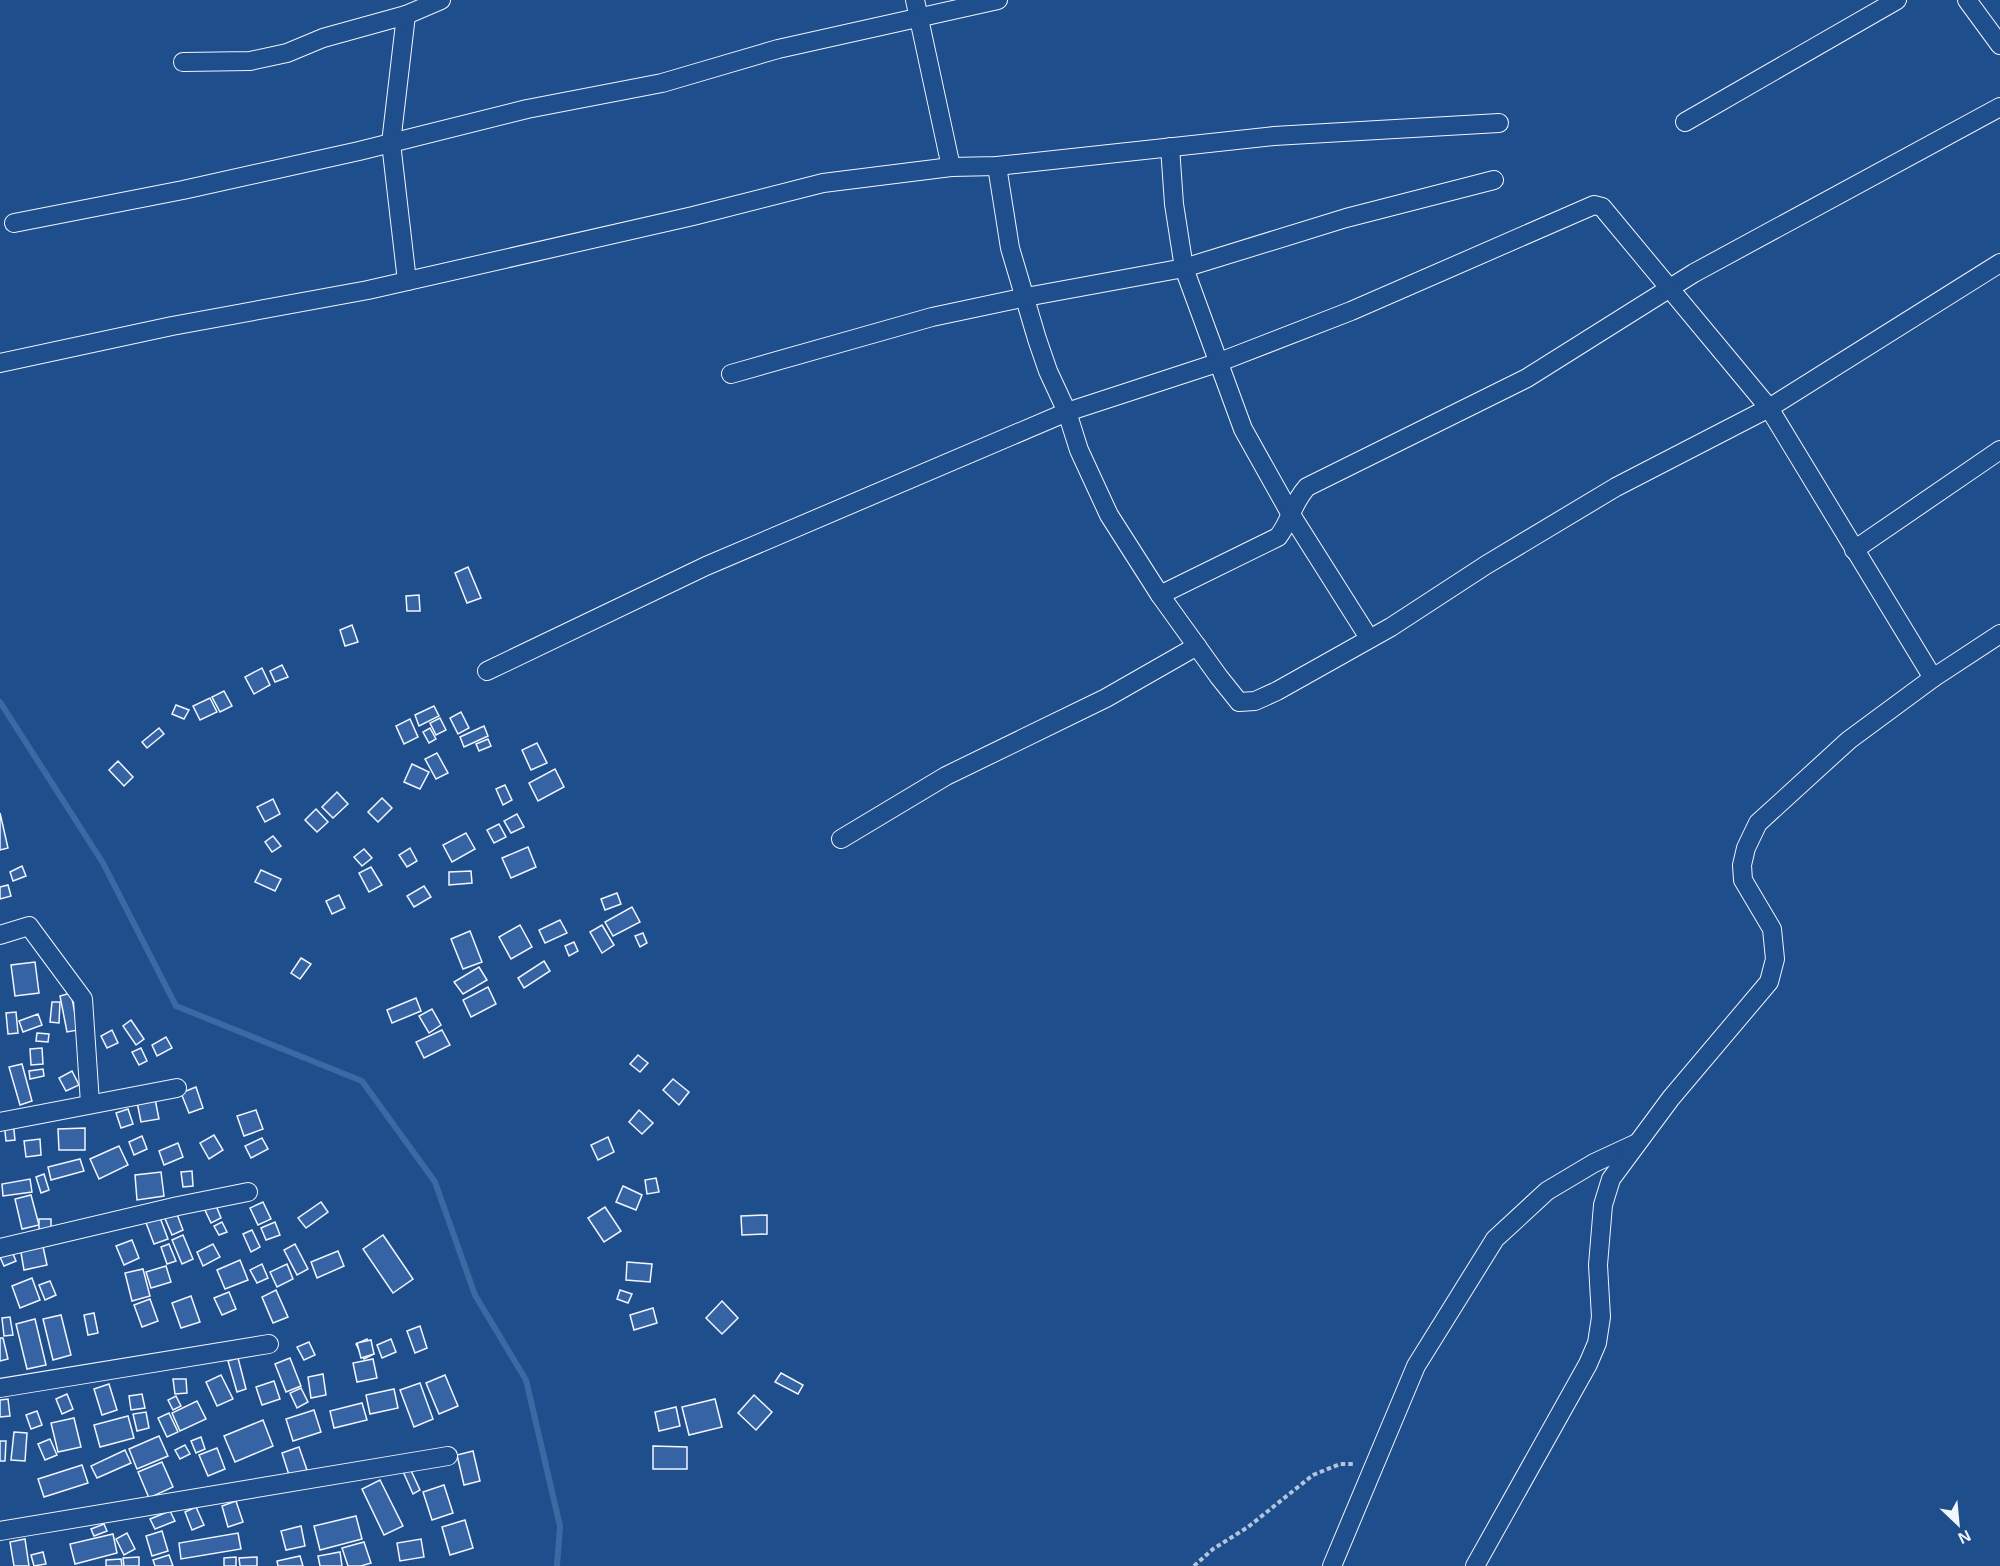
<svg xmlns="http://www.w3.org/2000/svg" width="2000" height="1566" font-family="Helvetica,sans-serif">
<rect width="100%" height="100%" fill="#1f4e8c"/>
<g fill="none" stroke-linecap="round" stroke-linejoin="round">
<!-- stream -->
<polyline stroke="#3b69a3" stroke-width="6" points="0,702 103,863 176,1006 362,1081 435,1182 475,1295 526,1380 560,1526 557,1566"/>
</g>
<!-- building -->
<g fill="#3563a3" stroke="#f2f6ff" stroke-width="1.5">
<polygon points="468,567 481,598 467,603 455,573"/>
<polygon points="419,595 420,611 407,611 406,596"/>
<polygon points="352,625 358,642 345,646 340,630"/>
<polygon points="282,665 288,677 275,682 270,671"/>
<polygon points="262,668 270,685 254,694 245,677"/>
<polygon points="224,691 232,706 220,712 212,697"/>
<polygon points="210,698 217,712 200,720 193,706"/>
<polygon points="176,705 189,710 184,719 172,714"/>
<polygon points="434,706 439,716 419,726 415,715"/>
<polygon points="461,712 469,728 458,734 450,718"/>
<polygon points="440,718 446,730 436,735 430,723"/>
<polygon points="410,719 418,737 404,744 396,726"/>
<polygon points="484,726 488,736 464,747 460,737"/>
<polygon points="159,728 164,734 147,748 142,742"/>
<polygon points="430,728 436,739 429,743 423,732"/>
<polygon points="488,739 491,746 479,751 476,744"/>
<polygon points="537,743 547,763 531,770 522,750"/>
<polygon points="437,753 448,773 436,779 425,759"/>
<polygon points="118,761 133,777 124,786 109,770"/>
<polygon points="412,764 429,772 420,789 404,782"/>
<polygon points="555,769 564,787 538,801 529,783"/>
<polygon points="505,785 512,800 503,805 496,789"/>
<polygon points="337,792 348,804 333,818 322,807"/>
<polygon points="382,798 392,808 378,822 368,812"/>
<polygon points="273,799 280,814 265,822 257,807"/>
<polygon points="316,809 328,822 317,832 305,820"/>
<polygon points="0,813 8,848 0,850"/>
<polygon points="517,814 524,827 511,833 504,821"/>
<polygon points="499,824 506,837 494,843 487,830"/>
<polygon points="466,833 475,849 452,862 443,845"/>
<polygon points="273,836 281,846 272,852 265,842"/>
<polygon points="528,847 536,867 511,878 502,858"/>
<polygon points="410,848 417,861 407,867 399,855"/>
<polygon points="364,849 372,858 362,866 354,857"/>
<polygon points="22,866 26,876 13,881 10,872"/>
<polygon points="371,867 382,885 369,892 359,873"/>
<polygon points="261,870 281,879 275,891 255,882"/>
<polygon points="471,871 472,883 449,885 449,872"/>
<polygon points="8,885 11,896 0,899 0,887"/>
<polygon points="424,886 431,897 414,907 407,896"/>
<polygon points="617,893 621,904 605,910 601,899"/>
<polygon points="339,895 345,908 332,914 326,901"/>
<polygon points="632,907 640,922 613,936 605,922"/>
<polygon points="560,920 567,933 545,943 539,930"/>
<polygon points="520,925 532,947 511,959 499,937"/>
<polygon points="602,925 614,945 602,953 590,932"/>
<polygon points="470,931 482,962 463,969 451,939"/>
<polygon points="643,933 647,943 640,947 635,936"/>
<polygon points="574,942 578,951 569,956 565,946"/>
<polygon points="301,958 311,964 300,979 291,973"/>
<polygon points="544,961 550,971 524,988 518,978"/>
<polygon points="35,962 39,993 15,996 11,965"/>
<polygon points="479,967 487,980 463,994 454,982"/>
<polygon points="488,987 496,1004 471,1017 463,1000"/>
<polygon points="71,993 78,1030 67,1032 60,996"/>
<polygon points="416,998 421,1011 392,1023 387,1010"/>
<polygon points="52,1002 60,1002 59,1023 50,1022"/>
<polygon points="432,1009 441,1025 429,1033 419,1016"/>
<polygon points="16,1012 18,1033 8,1034 6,1013"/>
<polygon points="38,1014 42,1025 23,1032 19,1021"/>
<polygon points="131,1020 144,1039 136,1045 123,1026"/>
<polygon points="112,1030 118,1043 107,1048 101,1036"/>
<polygon points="442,1030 450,1045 424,1058 416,1042"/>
<polygon points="37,1033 49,1034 48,1042 36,1041"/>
<polygon points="166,1037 172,1048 157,1056 152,1045"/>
<polygon points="42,1048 43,1064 31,1065 30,1049"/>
<polygon points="141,1048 147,1061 139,1065 132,1052"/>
<polygon points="638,1055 648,1063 640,1072 630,1064"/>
<polygon points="22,1064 32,1101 20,1105 9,1067"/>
<polygon points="43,1069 44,1076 30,1079 29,1071"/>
<polygon points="72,1071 79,1085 66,1091 59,1078"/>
<polygon points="673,1079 689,1092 679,1105 663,1090"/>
<polygon points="196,1087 203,1108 189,1113 181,1093"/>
<polygon points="155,1099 159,1119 141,1122 137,1102"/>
<polygon points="128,1109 133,1124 121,1128 116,1113"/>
<polygon points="256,1110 263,1129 244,1136 237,1116"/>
<polygon points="639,1110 653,1123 642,1134 629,1122"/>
<polygon points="13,1121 15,1140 6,1141 4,1122"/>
<polygon points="85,1128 85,1150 59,1150 58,1129"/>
<polygon points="214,1135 223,1150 209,1159 200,1143"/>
<polygon points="142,1136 147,1149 134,1155 129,1142"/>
<polygon points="608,1137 614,1152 598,1160 591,1145"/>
<polygon points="262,1138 268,1149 251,1158 245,1146"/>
<polygon points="40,1139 41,1155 26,1157 24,1141"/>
<polygon points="178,1143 183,1157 164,1165 159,1151"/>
<polygon points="119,1146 128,1165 99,1179 90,1159"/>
<polygon points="80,1159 84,1171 51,1180 48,1167"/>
<polygon points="192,1171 193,1186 183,1187 181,1172"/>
<polygon points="161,1172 164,1196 137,1200 135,1175"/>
<polygon points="44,1174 49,1190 41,1193 36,1177"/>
<polygon points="656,1178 659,1192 647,1194 645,1180"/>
<polygon points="30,1179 32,1192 3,1196 2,1184"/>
<polygon points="623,1186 642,1195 636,1210 616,1202"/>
<polygon points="31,1195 39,1225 22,1229 15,1199"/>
<polygon points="263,1202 271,1219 258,1225 250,1208"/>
<polygon points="321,1202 328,1212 306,1228 298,1218"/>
<polygon points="215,1203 221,1218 211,1223 204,1208"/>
<polygon points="605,1207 621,1231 604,1242 588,1218"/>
<polygon points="175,1209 183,1230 172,1235 163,1214"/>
<polygon points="159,1215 168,1239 154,1244 145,1220"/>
<polygon points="767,1215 767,1234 742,1235 741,1216"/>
<rect x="39" y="1219" width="12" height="13"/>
<polygon points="222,1222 227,1232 219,1235 214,1226"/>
<polygon points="275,1222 280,1235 266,1240 261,1228"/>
<polygon points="252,1230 260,1247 251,1252 243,1234"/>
<polygon points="183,1235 193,1259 182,1264 172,1240"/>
<polygon points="383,1235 413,1279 393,1293 363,1249"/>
<polygon points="132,1240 139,1258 124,1265 116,1246"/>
<polygon points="42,1242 47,1265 24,1270 20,1247"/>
<polygon points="169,1244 176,1261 167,1264 161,1247"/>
<polygon points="213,1244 220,1257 203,1266 197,1252"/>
<polygon points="295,1244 308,1269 297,1275 284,1250"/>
<polygon points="11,1249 16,1261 4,1266 0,1257"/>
<polygon points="338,1251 344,1266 317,1278 311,1262"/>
<polygon points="240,1260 248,1280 225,1289 217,1270"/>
<polygon points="627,1262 652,1264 650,1282 626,1280"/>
<polygon points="262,1264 268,1278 257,1283 250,1270"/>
<polygon points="287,1264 293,1279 277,1287 270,1272"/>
<polygon points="166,1266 171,1282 151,1288 146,1272"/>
<polygon points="143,1269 150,1296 132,1301 125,1273"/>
<polygon points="32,1278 40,1300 20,1308 12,1286"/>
<polygon points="50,1281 56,1295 45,1300 39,1285"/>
<polygon points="276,1290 288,1317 273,1323 262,1297"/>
<polygon points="620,1290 632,1294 628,1303 617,1299"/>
<polygon points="229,1292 236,1309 222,1315 214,1298"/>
<polygon points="191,1296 200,1322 181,1328 172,1303"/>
<polygon points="150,1299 158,1321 142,1327 134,1305"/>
<polygon points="722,1301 738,1318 722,1334 706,1318"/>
<polygon points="653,1308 657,1323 634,1330 630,1315"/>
<polygon points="94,1313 98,1333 88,1335 84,1315"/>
<polygon points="61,1315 71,1355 53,1360 43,1319"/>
<polygon points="10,1317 13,1335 4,1336 2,1318"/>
<polygon points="35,1319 46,1365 27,1369 16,1324"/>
<polygon points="420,1326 427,1348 415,1353 407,1331"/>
<polygon points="0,1338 3,1338 8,1359 0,1361"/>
<polygon points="367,1339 374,1354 364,1359 356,1344"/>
<polygon points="391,1339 396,1352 382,1358 377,1345"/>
<polygon points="371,1340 374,1354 361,1358 357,1343"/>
<polygon points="309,1342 315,1355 304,1360 297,1347"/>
<polygon points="238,1358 246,1389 237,1392 228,1361"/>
<polygon points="290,1358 301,1386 286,1392 275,1364"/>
<polygon points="373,1359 377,1378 357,1382 353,1363"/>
<polygon points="781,1373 803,1385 798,1394 775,1382"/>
<polygon points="323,1374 326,1395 311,1398 308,1377"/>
<polygon points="221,1375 233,1399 217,1406 206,1382"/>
<polygon points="445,1375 458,1406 439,1414 426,1383"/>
<polygon points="173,1379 186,1379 187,1393 175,1394"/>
<polygon points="274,1381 280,1399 262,1405 256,1387"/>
<polygon points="420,1383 433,1419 414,1427 400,1390"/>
<polygon points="109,1384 117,1410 102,1415 94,1389"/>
<polygon points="301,1388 308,1402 297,1408 290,1393"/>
<polygon points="394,1389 398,1408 370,1414 366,1395"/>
<polygon points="67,1394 73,1409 62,1414 56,1399"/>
<polygon points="142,1394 145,1408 131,1410 129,1396"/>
<polygon points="754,1395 772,1412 756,1430 738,1413"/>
<polygon points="176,1396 181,1406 173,1410 168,1400"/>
<polygon points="8,1399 10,1416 0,1417 0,1400"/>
<polygon points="715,1399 722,1427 689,1435 682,1407"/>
<polygon points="197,1401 206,1419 180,1431 172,1413"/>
<polygon points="362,1403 367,1420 334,1428 330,1411"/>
<polygon points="676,1407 680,1426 659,1431 655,1412"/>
<polygon points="314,1410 321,1432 293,1441 286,1419"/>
<polygon points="37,1411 42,1425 31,1429 26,1415"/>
<polygon points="146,1412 149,1428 137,1431 133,1414"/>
<polygon points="169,1413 178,1432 167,1437 158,1418"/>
<polygon points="128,1416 134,1438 100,1447 94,1425"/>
<polygon points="74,1418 81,1447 58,1452 51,1423"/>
<polygon points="263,1420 273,1446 235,1462 224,1436"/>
<polygon points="14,1432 27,1433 25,1461 11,1460"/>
<polygon points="159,1436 168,1456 137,1469 129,1449"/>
<polygon points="201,1437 205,1449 196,1453 191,1441"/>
<polygon points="50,1439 57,1455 45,1460 38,1444"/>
<polygon points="0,1441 6,1441 5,1461 0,1461"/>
<polygon points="185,1445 190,1454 180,1459 175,1450"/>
<polygon points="653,1446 687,1447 687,1469 653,1469"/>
<polygon points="299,1447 307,1470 289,1475 282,1453"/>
<polygon points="217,1448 225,1469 208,1476 199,1455"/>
<polygon points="125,1450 131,1463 97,1478 91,1466"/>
<polygon points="473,1451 480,1481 464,1485 457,1455"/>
<polygon points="162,1462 173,1487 149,1498 138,1472"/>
<polygon points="408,1464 420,1490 413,1494 401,1467"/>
<polygon points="82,1465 88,1483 44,1497 38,1479"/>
<polygon points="380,1480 403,1526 384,1535 362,1489"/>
<polygon points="444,1485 453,1513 432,1520 423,1492"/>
<polygon points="236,1501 243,1522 228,1527 222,1506"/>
<polygon points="196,1507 204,1525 192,1530 185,1512"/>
<polygon points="170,1511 175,1521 155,1529 150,1519"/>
<polygon points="356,1516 362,1539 320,1550 314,1526"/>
<polygon points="465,1520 473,1548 450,1555 442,1527"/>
<polygon points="104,1524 107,1531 94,1536 91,1529"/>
<polygon points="301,1526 305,1546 286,1550 281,1531"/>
<polygon points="162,1531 168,1551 152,1556 146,1536"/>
<polygon points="127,1533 135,1549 124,1555 116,1539"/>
<polygon points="238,1533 241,1549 181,1559 179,1543"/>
<polygon points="113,1534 117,1553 75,1564 70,1544"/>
<polygon points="25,1539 29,1566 14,1566 10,1542"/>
<polygon points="421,1539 424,1557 400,1561 397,1543"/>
<polygon points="364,1542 371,1563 361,1566 348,1566 342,1548"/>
<polygon points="43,1552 46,1564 34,1566 31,1555"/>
<polygon points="340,1552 342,1566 320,1566 318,1556"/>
<polygon points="169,1555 173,1566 155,1566 153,1560"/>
<polygon points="300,1556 303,1566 278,1566 277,1561"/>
<polygon points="139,1557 139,1566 124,1566 123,1558"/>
<polygon points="236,1557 236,1566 224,1566 224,1558"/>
<polygon points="257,1557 257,1566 240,1566 239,1558"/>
<polygon points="121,1559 122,1566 106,1566 106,1560"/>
</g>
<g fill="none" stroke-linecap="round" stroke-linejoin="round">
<!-- minor casing -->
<g stroke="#f2f6ff" stroke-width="20">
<g id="minor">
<polyline points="915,0 951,167"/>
<polyline points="1967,0 2000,45"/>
<polyline points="406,15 391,143 407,281"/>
<polyline points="183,62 250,61 287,53 323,38 406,15 441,0"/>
<polyline points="1685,122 1897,0"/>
<polyline points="1170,147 1174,204 1184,268 1243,429 1290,513 1369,638"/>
<polyline points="997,166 1010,248 1037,339 1048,371 1067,412 1079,450 1109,515 1160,595 1219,677 1239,702 1255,701 1277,691 1391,627 1486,565 1616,487 1769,408 2000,263"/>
<polyline points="14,223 183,190 359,151 527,109 662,83 778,49 998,0"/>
<polyline points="0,363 172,326 368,290 693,216 823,183 951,167 997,166 1274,136 1499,123"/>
<polyline points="731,374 932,317 1026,297 1184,268 1346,218 1494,180"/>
<polyline points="1854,550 2000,450"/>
<path d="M1160 595 1278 537C1292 519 1291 505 1307 487L1527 378 1694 273 2000 107"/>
<polyline points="487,671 706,566 1067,412 1217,363 1351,311 1594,205 1602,207 1769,408 1933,678"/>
<polyline points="841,839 946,776 1106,698 1197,646"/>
<polyline points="0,935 29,926 83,999 90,1103"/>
<polyline points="0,1122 177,1088"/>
<polyline points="0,1248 178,1206 248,1192"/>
<polyline points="0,1388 269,1344"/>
<polyline points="0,1531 448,1456"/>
<polyline points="1332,1566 1416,1366 1495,1239 1547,1191 1594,1163 1635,1144"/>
<polyline points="1475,1566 1588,1364 1597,1343 1601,1317 1598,1265 1603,1205 1611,1179 1671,1098 1769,982 1775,959 1772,929 1743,880 1742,865 1746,848 1758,823 1849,740 1933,678 2000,634"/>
</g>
</g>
<!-- path -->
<polyline stroke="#b3c4dc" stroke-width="4" stroke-dasharray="4.5 3" stroke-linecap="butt" points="1194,1566 1213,1549 1248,1527 1313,1475 1340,1464 1355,1464"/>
<!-- minor -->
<use href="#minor" stroke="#1f4e8c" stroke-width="18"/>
</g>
<!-- north arrow -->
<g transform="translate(1958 1524) rotate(154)" stroke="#1f4e8c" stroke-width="4.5" paint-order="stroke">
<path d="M0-4.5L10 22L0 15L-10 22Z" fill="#f2f6ff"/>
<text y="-9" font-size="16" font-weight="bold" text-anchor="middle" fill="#f2f6ff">N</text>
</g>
</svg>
